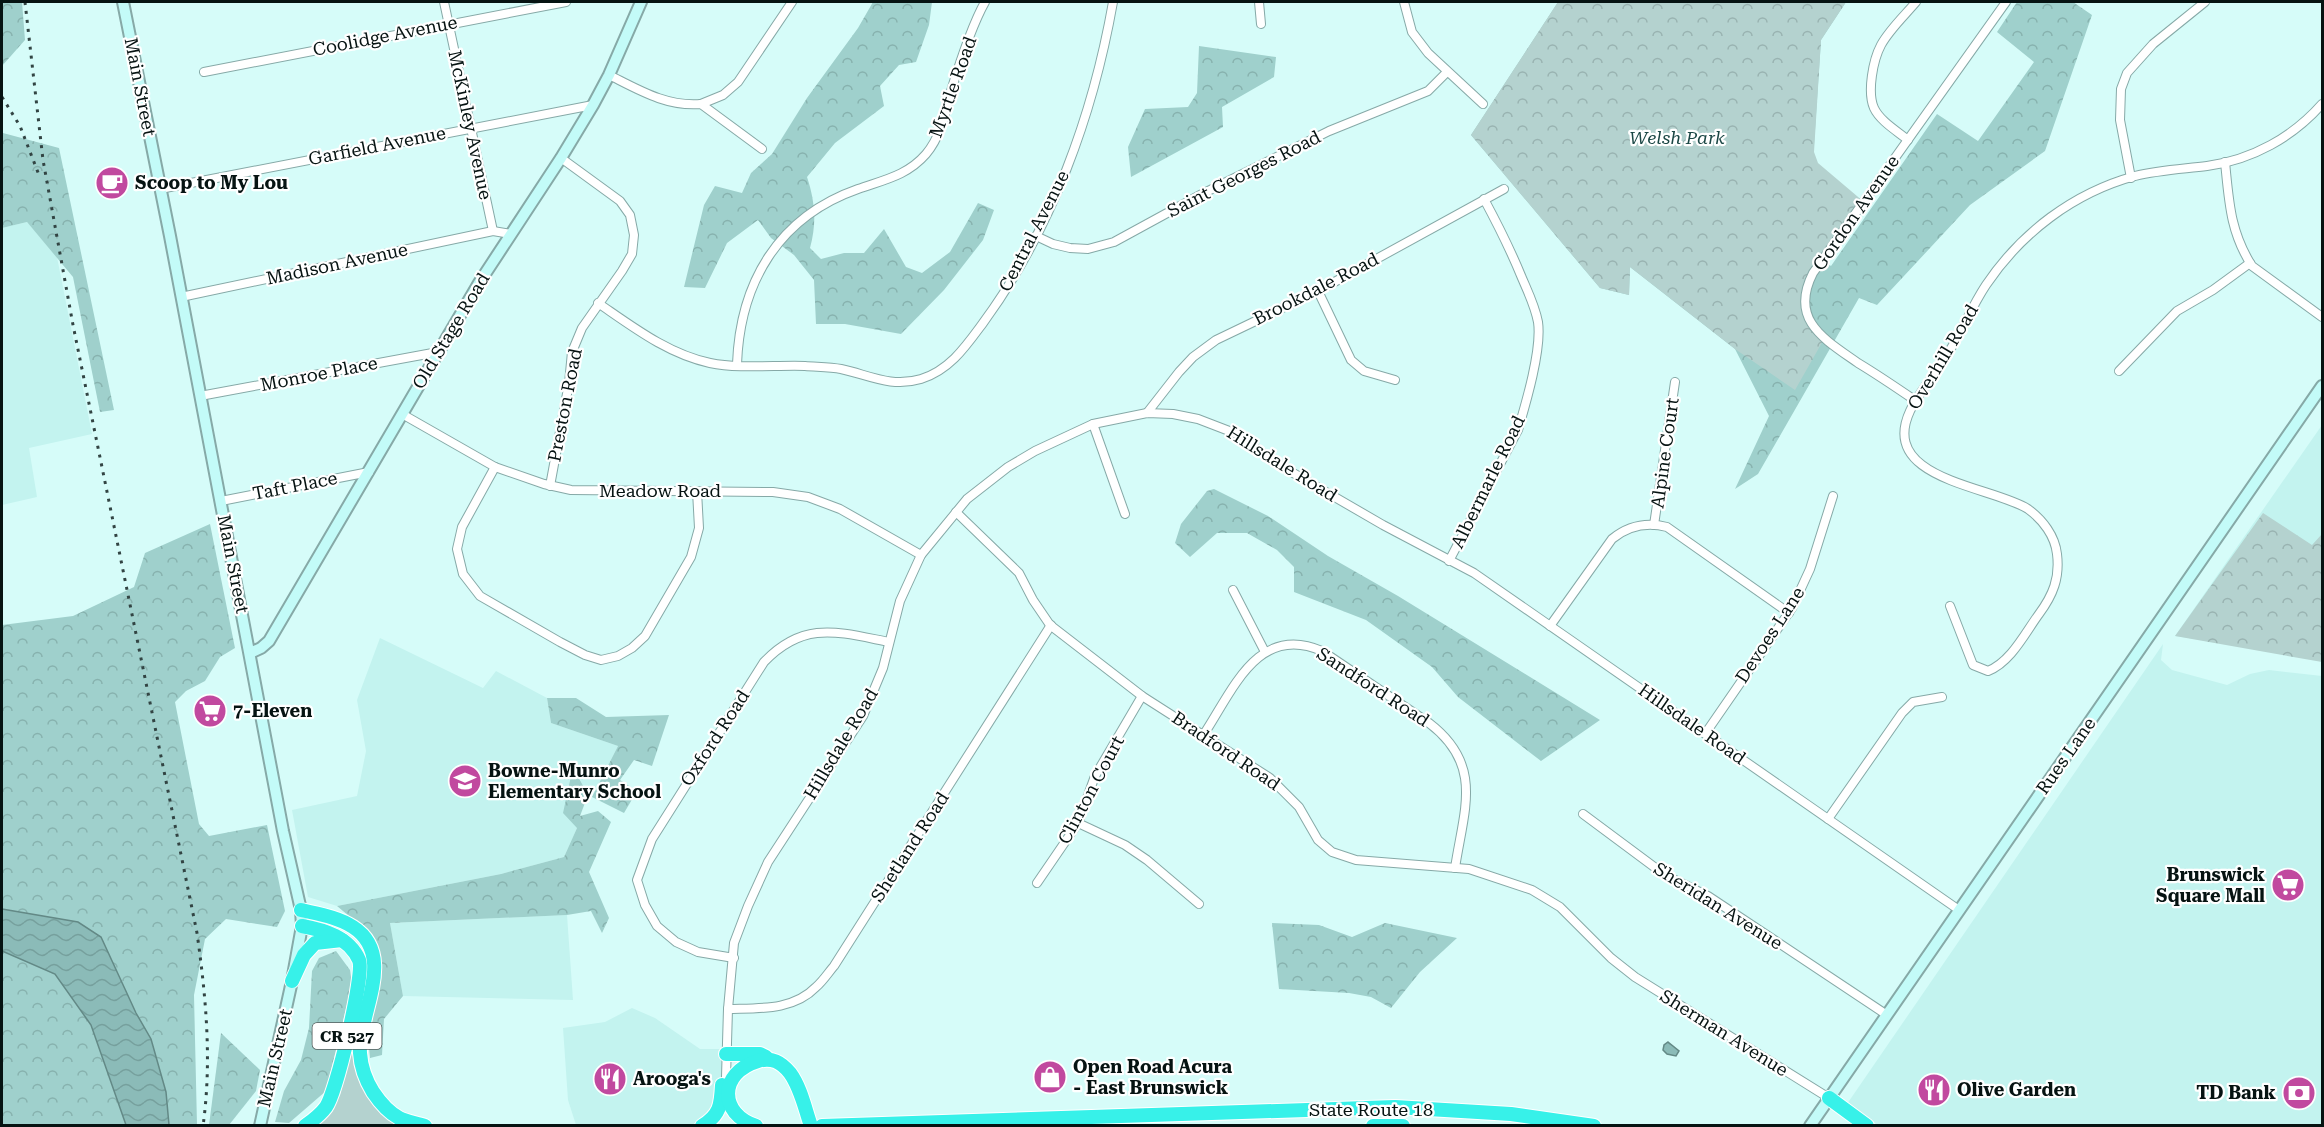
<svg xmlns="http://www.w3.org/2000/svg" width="2324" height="1127" font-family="'Roboto Serif',serif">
<defs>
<pattern id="forest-crowns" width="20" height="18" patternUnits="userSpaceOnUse" patternTransform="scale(1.5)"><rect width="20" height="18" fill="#9fd0cc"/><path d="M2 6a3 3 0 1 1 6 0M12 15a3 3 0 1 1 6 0" fill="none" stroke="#87b2ae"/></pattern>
<pattern id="park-crowns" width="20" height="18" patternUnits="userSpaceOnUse" patternTransform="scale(1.5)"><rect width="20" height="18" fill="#b4d2cf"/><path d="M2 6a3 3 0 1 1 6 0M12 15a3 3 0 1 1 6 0" fill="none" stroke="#99b3b1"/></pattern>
<pattern id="water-waves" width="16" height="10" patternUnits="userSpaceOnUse" patternTransform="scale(1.5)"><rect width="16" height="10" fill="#8bbbb8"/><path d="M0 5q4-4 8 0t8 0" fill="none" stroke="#76a09d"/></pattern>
</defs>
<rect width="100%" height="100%" fill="#d6fcf9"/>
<!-- built -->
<g fill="#c3f3ef">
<polygon points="27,222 57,257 92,434 29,448 37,497 2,505 2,228"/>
<polygon points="2322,425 2322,658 2175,636"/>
<polygon points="380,638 483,688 496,671 547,698 551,723 618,746 592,797 588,795 574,768 577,828 564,857 501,874 337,906 308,897 292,810 357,796 366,751 357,700"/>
<polygon points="2163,644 2161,660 2172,670 2227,685 2250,674 2269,670 2322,676 2322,1125 1879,1126 1847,1104"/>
<polygon points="567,915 573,1000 403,996 390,923"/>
<polygon points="632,1008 655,1018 700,1049 726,1049 721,1104 702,1125 576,1125 568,1100 563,1028 605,1022"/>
</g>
<!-- grass -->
<polygon fill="#b4d2cf" points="351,1049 354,1050 355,1067 403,1126 315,1126 332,1110 340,1095"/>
<!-- forest -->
<g fill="url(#forest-crowns)">
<polygon points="2,2 22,2 25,40 2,66"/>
<path d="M873 2H932L929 25 916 62 899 65 880 86 884 106 835 143 807 177C815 201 817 223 810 248L821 259 844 253H864L884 229 906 267 922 273 950 252 978 203 994 210 983 240 944 290 901 334 845 324H816L814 280 794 255 771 238 758 220 727 243 705 288 684 287 704 205 715 186 742 193 751 173 772 154 807 98 858 28Z"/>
<polygon points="1558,2 1846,2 1821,40 1807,250 1831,266 1937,114 1978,141 2034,62 1997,32 2017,2 2073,2 2092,15 2045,151 1970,205 1877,305 1859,298 1758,474 1735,489 1769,416 1735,349 1630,267 1629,295 1600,288 1471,135"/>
<polygon points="1199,46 1276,57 1274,77 1222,107 1223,127 1131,177 1128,147 1145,109 1188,107 1197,93"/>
<polygon points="2,75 3,133 59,148 114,410 100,412 73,277 27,222 2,228"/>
<polygon points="1214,489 1268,516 1328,556 1398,596 1600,720 1541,761 1458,697 1432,667 1366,620 1294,592 1294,567 1277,550 1247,533 1217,533 1190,557 1175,543 1181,524 1207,491"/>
<polygon points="210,524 235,648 220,657 205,681 186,691 175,702 199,824 209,836 267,825 285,911 277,927 226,919 205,939 194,995 197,1125 2,1125 2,625 73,616 134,587 145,553"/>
<polygon points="547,698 576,698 606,717 669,715 652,766 634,760 620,780 637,791 624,813 592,797 618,746 551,723"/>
<polygon points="573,767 588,795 580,816 598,811 611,822 589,872 609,918 602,933 591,911 567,915 390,923 403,996 384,1019 382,1055 370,1058 368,1037 378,974 355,921 337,906 501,874 564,857 577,828 563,813"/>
<polygon points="1272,923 1319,925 1352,937 1385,923 1457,938 1420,972 1391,1008 1371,997 1349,993 1279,989"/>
<polygon points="336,951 350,970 352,984 326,1091 289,1123 275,1122 284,1091 301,1060 309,1028 312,971 319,958"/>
<polygon points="221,1033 260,1070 256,1091 229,1125 209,1125"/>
</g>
<!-- park -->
<g fill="url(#park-crowns)">
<polygon points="1558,2 1846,2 1821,40 1814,152 1818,163 1864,202 1813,273 1805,302 1824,339 1795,390 1735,349 1630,267 1629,295 1600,288 1471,135"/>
<polygon points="2263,513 2312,545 2322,534 2322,662 2175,636"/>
</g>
<!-- water -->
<g fill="url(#water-waves)" stroke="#638986" stroke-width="1.5">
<polygon points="2,909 78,922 101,937 136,1013 151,1039 166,1092 169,1125 126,1125 91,1025 55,974 2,951"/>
<polygon points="1668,1042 1679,1051 1676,1056 1667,1054 1663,1050 1664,1045"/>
</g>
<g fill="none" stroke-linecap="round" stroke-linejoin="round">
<!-- street casing -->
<g stroke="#86a9a7" stroke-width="10">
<g id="street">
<polyline points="444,2 493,231"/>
<polyline points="1259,2 1261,24"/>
<polyline points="1404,2 1412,32 1428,53 1483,104"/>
<polyline points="204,72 566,2"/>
<path d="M609 75C639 90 667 107 701 104L762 149"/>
<polyline points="701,104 723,95 738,82 792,2"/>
<path d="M1908 140C1897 131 1880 121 1874 108 1867 92 1873 60 1881 45 1889 30 1905 15 1916 2"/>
<path d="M2225 162C2229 201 2230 232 2252 266L2322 317"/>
<polyline points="2131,178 2120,120 2121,89 2127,73 2153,44 2205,2"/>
<polyline points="160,189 593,105"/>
<polyline points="1036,236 1053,244 1070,248 1088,249 1114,242 1202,194 1329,131 1428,91 1447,72"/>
<polyline points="1318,291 1351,360 1364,371 1395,380"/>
<polyline points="181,297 493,231 511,234"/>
<path d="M598 303C633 327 668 354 710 363 739 369 775 365 805 366 817 367 830 367 841 369 869 375 891 388 921 379 950 370 966 346 983 323 1052 229 1093 115 1113 2"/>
<path d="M737 364C740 283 778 217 858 189 883 180 907 176 926 154 941 136 945 114 951 91 959 65 972 25 985 2"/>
<polyline points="2119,371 2177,311 2213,290 2250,263"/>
<polyline points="200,396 438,352"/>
<path d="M1916 401C1897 388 1878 375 1858 363 1824 339 1789 320 1813 273L2006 2"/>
<polyline points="1147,413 1179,372 1193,357 1216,340 1318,291 1504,189"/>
<polyline points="402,414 495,467 544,484 571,490 773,492 808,497 840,509 921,555"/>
<polyline points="1093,424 1125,514"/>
<polyline points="495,467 462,527 457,549 463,574 480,596 560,642 585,655 601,660 618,656 632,648 645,636 691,557 699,528 697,491"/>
<polyline points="550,486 569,383 572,352 582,328 622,271 632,254 634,235 630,215 620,201 561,158"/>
<polyline points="221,501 369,472"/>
<polyline points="956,512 1019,573 1033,600 1050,625 1142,696 1270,778 1299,807 1318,840 1332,852 1356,860 1469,869 1532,890 1560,907 1611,958 1635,977 1829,1098"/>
<polyline points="1654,525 1675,382"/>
<path d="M1449 561 1518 430C1526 403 1542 349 1538 322 1535 306 1528 292 1522 278 1511 251 1498 225 1484 199"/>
<polyline points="1233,590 1265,652"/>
<path d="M1950 606 1973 665 1988 671C2011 662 2025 633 2039 614 2053 595 2060 578 2057 554 2055 536 2043 520 2028 509 1992 486 1878 480 1910 411 1920 390 1938 371 1950 350 1963 329 1972 306 1986 285 2021 233 2073 193 2135 176 2159 170 2183 169 2207 166 2252 160 2293 137 2322 104"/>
<path d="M1550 626 1612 539C1628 526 1647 522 1667 527L1789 613"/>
<path d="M1204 734C1233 690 1258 623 1322 651L1429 723C1484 765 1464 809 1455 868"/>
<polyline points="1705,734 1792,608 1810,569 1833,496"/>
<polyline points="1583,814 1665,875 1708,896 1887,1015"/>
<polyline points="1828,819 1902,713 1913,702 1942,697"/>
<polyline points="1078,823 1125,845 1147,860 1199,904"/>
<polyline points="1037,883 1078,823 1095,776 1142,696"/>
<path d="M734 958 698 952 676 942 657 926 645 905 637 880 652 839 764 662C804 620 838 632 889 642"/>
<path d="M728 1009C758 1008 793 1011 816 987 823 981 828 973 834 966L1051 625"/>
<polyline points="726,1077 728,1009 734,943 748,906 768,862 863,716 883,668 900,601 921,555 967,499 1008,467 1035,451 1093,424 1147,413 1173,414 1198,419 1237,434 1276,463 1383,525 1474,573 1959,910"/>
</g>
</g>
<!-- secondary casing -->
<g stroke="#86a9a7" stroke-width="14">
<g id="secondary">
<polyline points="123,2 170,236 283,831 301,910 302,926 292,981 260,1126"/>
<polyline points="250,653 261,648 269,641 479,283 561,158 593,105 609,75 641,2"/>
<polyline points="1810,1126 2322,386"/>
</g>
</g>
<!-- highway casing -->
<g stroke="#fff" stroke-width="16">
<g id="highway">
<path d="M301 910C318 914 338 917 353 927 398 956 357 1016 360 1053 361 1068 365 1079 373 1092 379 1101 388 1112 399 1118 406 1122 417 1123 425 1126"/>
<path d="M302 926C324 930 349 937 359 960 365 974 336 1093 326 1107 321 1114 312 1121 305 1126"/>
<polyline points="292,981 304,955 315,943 342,940"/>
<polyline points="726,1054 760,1054 766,1057"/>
<polyline points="1829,1098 1867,1126"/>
<path d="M702 1126C720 1115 721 1105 722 1085"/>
<path d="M756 1126C719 1114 718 1073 758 1061 772 1057 781 1062 790 1073 801 1088 805 1109 811 1126"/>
<polyline points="822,1126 1395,1107 1511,1114 1594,1126"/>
<polyline points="1373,1126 1403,1126"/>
</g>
</g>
<!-- street -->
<use href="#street" stroke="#fff" stroke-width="8"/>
<!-- secondary -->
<use href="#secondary" stroke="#c3fbf8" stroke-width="10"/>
<!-- highway -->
<use href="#highway" stroke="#37f1e9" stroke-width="14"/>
<!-- rail -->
<g stroke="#324443" stroke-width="3" stroke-dasharray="3 6" stroke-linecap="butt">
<path d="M25 2 43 160 73 325 197 933C206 997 212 1061 203 1126"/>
<polyline points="2,97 20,126 39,175"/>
</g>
</g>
<!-- icons -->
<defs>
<g id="cafe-disc" transform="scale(1.725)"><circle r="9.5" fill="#c1499f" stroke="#fff"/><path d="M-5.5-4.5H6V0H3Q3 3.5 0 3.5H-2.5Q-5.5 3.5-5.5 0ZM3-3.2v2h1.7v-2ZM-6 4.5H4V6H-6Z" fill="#fff"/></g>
<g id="supermarket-disc" transform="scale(1.725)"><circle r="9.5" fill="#c1499f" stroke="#fff"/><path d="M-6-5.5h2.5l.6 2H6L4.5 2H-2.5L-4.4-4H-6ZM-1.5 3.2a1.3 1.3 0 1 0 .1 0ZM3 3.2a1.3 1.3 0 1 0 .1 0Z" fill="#fff"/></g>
<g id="school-disc" transform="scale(1.725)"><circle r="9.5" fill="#c1499f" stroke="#fff"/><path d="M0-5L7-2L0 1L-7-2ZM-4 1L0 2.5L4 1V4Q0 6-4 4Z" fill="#fff"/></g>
<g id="shop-disc" transform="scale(1.725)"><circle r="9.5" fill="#c1499f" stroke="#fff"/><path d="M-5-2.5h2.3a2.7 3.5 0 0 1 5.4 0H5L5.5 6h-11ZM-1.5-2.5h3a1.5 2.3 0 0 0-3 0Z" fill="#fff"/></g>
<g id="restaurant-disc" transform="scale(1.725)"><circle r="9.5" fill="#c1499f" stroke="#fff"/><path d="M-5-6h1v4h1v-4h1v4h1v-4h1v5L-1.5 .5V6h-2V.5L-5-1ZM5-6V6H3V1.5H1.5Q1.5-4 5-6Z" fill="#fff"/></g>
<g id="bank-disc" transform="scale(1.725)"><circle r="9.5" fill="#c1499f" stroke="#fff"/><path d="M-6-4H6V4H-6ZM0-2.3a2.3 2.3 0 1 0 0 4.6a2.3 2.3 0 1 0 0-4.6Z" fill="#fff"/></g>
</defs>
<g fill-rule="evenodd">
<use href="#cafe-disc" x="112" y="183"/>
<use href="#supermarket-disc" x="210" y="711"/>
<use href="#school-disc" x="465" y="781"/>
<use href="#supermarket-disc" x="2288" y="885"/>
<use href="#shop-disc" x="1050" y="1077"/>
<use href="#restaurant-disc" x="610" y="1079"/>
<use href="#restaurant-disc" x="1934" y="1090"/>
<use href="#bank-disc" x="2299" y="1093"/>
</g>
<g text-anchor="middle" stroke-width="4.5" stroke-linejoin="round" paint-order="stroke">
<!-- shield labels -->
<rect fill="#fff" stroke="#515a59" stroke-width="1.5" x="312.5" y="1023" width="69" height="26" rx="4.5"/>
<g font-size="16" font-weight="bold" fill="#061312">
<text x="347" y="1042">CR 527</text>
</g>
<!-- street labels -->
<g font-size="18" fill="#061312" stroke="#fff">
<text transform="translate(385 36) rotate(-11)" y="6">Coolidge Avenue</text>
<text transform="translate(140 87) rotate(79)" y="6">Main Street</text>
<text transform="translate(953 87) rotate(-70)" y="6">Myrtle Road</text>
<text transform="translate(470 125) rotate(78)" y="6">McKinley Avenue</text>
<text transform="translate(377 146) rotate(-11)" y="6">Garfield Avenue</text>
<text transform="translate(1244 174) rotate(-27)" y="6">Saint Georges Road</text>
<text transform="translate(1856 213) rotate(-55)" y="6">Gordon Avenue</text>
<text transform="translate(1034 231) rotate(-63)" y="6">Central Avenue</text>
<text transform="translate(337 264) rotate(-12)" y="6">Madison Avenue</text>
<text transform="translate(1316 289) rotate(-27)" y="6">Brookdale Road</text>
<text transform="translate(451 331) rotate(-59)" y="6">Old Stage Road</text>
<text transform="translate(1943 357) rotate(-59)" y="6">Overhill Road</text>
<text transform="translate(319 374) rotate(-11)" y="6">Monroe Place</text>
<text transform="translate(565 405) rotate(-79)" y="6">Preston Road</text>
<text transform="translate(1665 453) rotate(-82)" y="6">Alpine Court</text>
<text transform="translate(1282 464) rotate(32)" y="6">Hillsdale Road</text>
<text transform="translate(1488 482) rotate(-64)" y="6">Albermarle Road</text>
<text transform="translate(295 486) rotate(-11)" y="6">Taft Place</text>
<text x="660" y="497">Meadow Road</text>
<text transform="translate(233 564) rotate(79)" y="6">Main Street</text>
<text transform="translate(1770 635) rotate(-57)" y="6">Devoes Lane</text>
<text transform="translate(1373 687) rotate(33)" y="6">Sandford Road</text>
<text transform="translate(1692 724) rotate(35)" y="6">Hillsdale Road</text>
<text transform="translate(715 738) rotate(-57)" y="6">Oxford Road</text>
<text transform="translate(841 744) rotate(-59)" y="6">Hillsdale Road</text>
<text transform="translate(1226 751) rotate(34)" y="6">Bradford Road</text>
<text transform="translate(2066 756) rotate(-55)" y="6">Rues Lane</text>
<text transform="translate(1091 790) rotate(-62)" y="6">Clinton Court</text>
<text transform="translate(910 847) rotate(-57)" y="6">Shetland Road</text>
<text transform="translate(1718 906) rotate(32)" y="6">Sheridan Avenue</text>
<text transform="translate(1724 1033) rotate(32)" y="6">Sherman Avenue</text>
<text transform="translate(275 1058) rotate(-77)" y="6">Main Street</text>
<text x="1371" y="1116">State Route 18</text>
</g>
<!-- park labels -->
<g font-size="18" font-style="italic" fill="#1b4745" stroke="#fff">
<text x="1677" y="144">Welsh Park</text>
</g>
<!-- poi labels -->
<g font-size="18" font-weight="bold" fill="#061312" stroke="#fff" text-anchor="start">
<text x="135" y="189">Scoop to My Lou</text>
<text x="233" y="717">7-Eleven</text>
<text x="488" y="777">Bowne-Munro<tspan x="488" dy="21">Elementary School</tspan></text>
<text x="2265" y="881" text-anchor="end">Brunswick<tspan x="2265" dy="21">Square Mall</tspan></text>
<text x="1073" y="1073">Open Road Acura<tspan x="1073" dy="21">- East Brunswick</tspan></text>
<text x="633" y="1085">Arooga's</text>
<text x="1957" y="1096">Olive Garden</text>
<text x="2276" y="1099" text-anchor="end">TD Bank</text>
</g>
</g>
<!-- border -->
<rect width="2324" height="1127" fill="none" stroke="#061312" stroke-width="6"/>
</svg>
